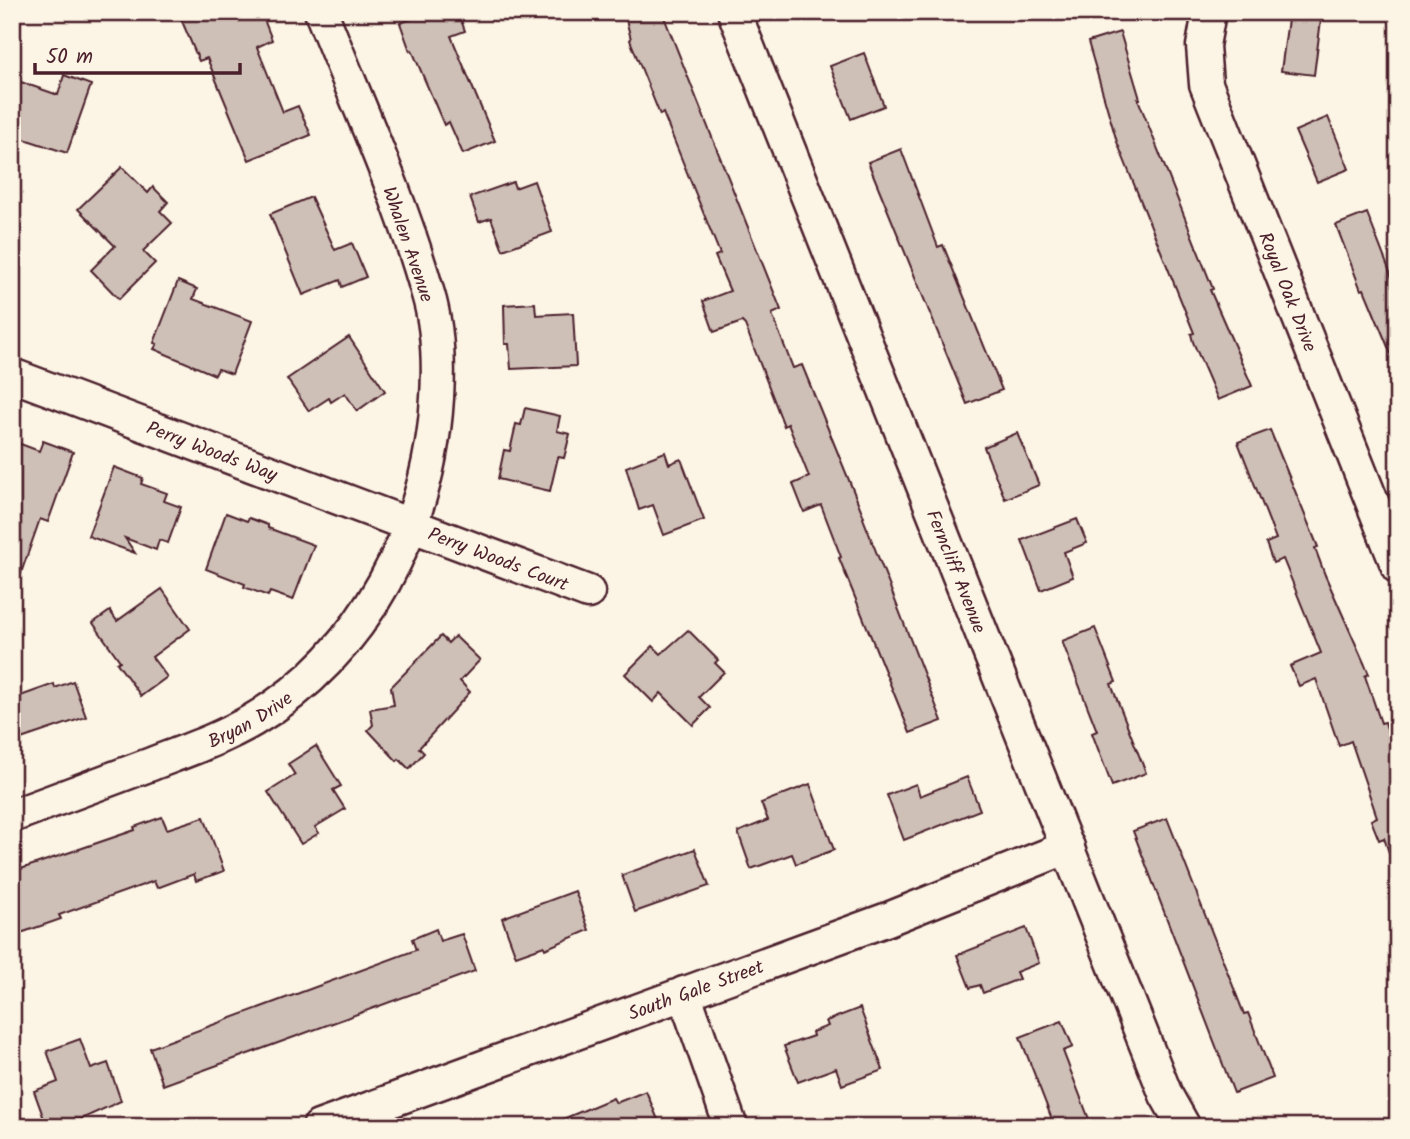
<svg xmlns="http://www.w3.org/2000/svg" width="1410" height="1139" font-family="Kalam,sans-serif">
<rect width="100%" height="100%" fill="#fcf5e5"/>
<filter id="ink" filterUnits="userSpaceOnUse"><feTurbulence type="fractalNoise" baseFrequency=".0143" numOctaves="2"/><feDisplacementMap in="SourceGraphic" scale="14" xChannelSelector="R" yChannelSelector="G"/><feConvolveMatrix kernelMatrix="1 2 1 2 8 2 1 2 1" color-interpolation-filters="sRGB"/></filter>
<g filter="url(#ink)">
<!-- building -->
<g fill="#cfc0b7" stroke="#4a1f2b" stroke-width="2">
<polygon points="178,12 261,12 272,40 257,47 283,112 298,106 311,135 249,160 207,58 199,61"/>
<polygon points="409,12 458,12 465,31 451,36 495,141 463,154 449,122 444,125 412,50 410,51 400,23 412,19"/>
<polygon points="624,12 662,12 781,310 772,314 793,368 802,365 864,517 863,518 942,721 910,733 839,558 841,557 821,505 804,512 793,484 809,477 788,424 784,426 745,325 742,322 714,332 703,301 730,291 715,256 720,254 663,113 660,115 630,40 631,39"/>
<polygon points="1289,12 1322,12 1314,75 1281,71"/>
<polygon points="1120,32 1140,99 1138,99 1213,289 1210,290 1252,386 1218,400 1193,342 1191,334 1194,333 1117,142 1088,42"/>
<polygon points="864,53 884,106 851,119 830,66"/>
<polygon points="64,75 91,85 67,153 12,135 12,79 58,95"/>
<polygon points="1328,117 1349,169 1317,182 1295,131"/>
<polygon points="901,149 938,247 943,245 1002,390 967,404 868,162"/>
<polygon points="122,167 148,193 153,187 168,202 160,211 172,223 143,251 155,263 119,299 91,270 115,246 78,209"/>
<polygon points="534,181 552,232 503,250 491,218 479,222 470,197 513,182 515,188"/>
<polygon points="311,197 335,250 352,243 366,277 342,287 340,280 303,295 270,214"/>
<polygon points="1367,213 1398,293 1398,371 1364,289 1361,290 1336,225"/>
<polygon points="178,281 197,289 193,299 252,321 232,374 218,369 215,375 154,349 157,344 154,343"/>
<polygon points="535,303 536,315 573,313 576,366 511,369 509,344 505,344 504,305"/>
<polygon points="349,337 385,391 357,411 345,393 331,402 329,398 309,411 287,379"/>
<polygon points="525,408 560,416 557,431 570,434 564,458 558,457 550,491 498,479 504,450 510,451 516,424 521,425"/>
<polygon points="1270,430 1318,547 1315,548 1325,575 1369,674 1365,676 1381,723 1385,722 1388,732 1398,729 1398,866 1394,867 1384,838 1379,840 1371,820 1377,817 1351,741 1339,746 1316,679 1299,686 1290,666 1321,653 1283,559 1273,563 1266,543 1276,539 1238,442"/>
<polygon points="1017,433 1039,485 1005,499 984,447"/>
<polygon points="43,441 73,452 48,522 40,519 15,590 12,589 12,457 18,443 39,451"/>
<polygon points="665,452 669,464 681,459 704,520 664,535 653,505 639,510 626,467"/>
<polygon points="114,467 143,478 141,484 167,493 164,501 181,507 168,543 159,540 156,550 125,538 135,553 88,536"/>
<polygon points="226,513 247,521 249,518 268,525 268,528 314,545 293,600 270,592 268,596 244,587 245,584 206,569"/>
<polygon points="1077,519 1087,543 1064,552 1073,577 1041,590 1022,540"/>
<polygon points="162,589 190,629 152,657 167,677 141,696 117,663 120,661 93,623 110,611 117,621"/>
<polygon points="1095,628 1116,682 1111,684 1146,773 1112,786 1092,733 1097,731 1062,641"/>
<polygon points="688,630 718,660 715,663 724,672 699,697 710,708 693,725 661,693 653,702 625,674 653,646 661,654"/>
<polygon points="441,636 448,643 455,636 480,660 460,681 470,692 419,748 424,753 409,769 399,759 397,761 368,730 373,725 370,709 394,705 391,687"/>
<polygon points="73,681 86,717 12,742 12,699 54,684 55,688"/>
<polygon points="316,746 341,786 333,790 345,809 315,827 319,833 301,844 268,792 295,775 288,764"/>
<polygon points="967,777 980,810 904,840 887,795 916,784 920,796"/>
<polygon points="810,784 834,850 796,864 792,854 751,869 738,832 768,820 761,803"/>
<polygon points="162,817 167,829 204,817 224,871 196,881 194,874 157,888 154,881 59,915 61,919 12,936 12,872 135,830 134,827"/>
<polygon points="1167,818 1244,1014 1248,1013 1273,1078 1234,1093 1133,831"/>
<polygon points="695,849 709,886 635,912 622,875"/>
<polygon points="575,891 589,930 545,949 544,946 516,956 502,918"/>
<polygon points="1026,928 1039,963 1016,972 1019,979 983,993 980,985 970,988 957,955"/>
<polygon points="436,929 440,941 462,934 475,971 163,1085 150,1048 416,950 412,939"/>
<polygon points="860,1008 883,1070 842,1085 836,1068 798,1082 784,1046 813,1036 812,1032 828,1026 826,1021"/>
<polygon points="1062,1021 1073,1047 1063,1051 1092,1127 1055,1127 1020,1037"/>
<polygon points="80,1039 91,1069 108,1063 121,1101 77,1121 76,1119 47,1127 34,1091 58,1082 47,1051"/>
<polygon points="646,1091 661,1127 544,1127 613,1098 616,1103"/>
</g>
<g fill="none" stroke-linecap="round" stroke-linejoin="round">
<!-- minor casing -->
<g stroke="#4a1f2b" stroke-width="37">
<g id="minor">
<path id="s1" d="M734 12 1166 1095 1184 1127"/>
<path id="s2" d="M1209 12 1203 46 1206 84 1398 567"/>
<path id="s3" d="M12 375 588 592"/>
<path id="s4" d="M12 816C57 799 101 783 146 766 182 752 219 740 253 720 366 653 429 527 437 398 439 364 438 327 428 294 401 198 358 105 321 12"/>
<polyline points="684,993 731,1127"/>
<path id="s5" d="M319 1127 888 919 1068 847"/>
</g>
</g>
<!-- minor -->
<use href="#minor" stroke="#fcf5e5" stroke-width="32"/>
</g>
</g>
<g text-anchor="middle" stroke-width="7" stroke-linejoin="round" paint-order="stroke">
<!-- street labels -->
<g font-size="19" fill="#4a1f2b" stroke="#fcf5e5">
<text transform="translate(409 244) rotate(71)" y="7">Whalen Avenue</text>
<text dy="7" stroke="none"><textPath href="#s2" startOffset="296">Royal Oak Drive</textPath></text>
<text dy="7" stroke="none"><textPath href="#s3" startOffset="214">Perry Woods Way</textPath></text>
<text dy="7" stroke="none"><textPath href="#s3" startOffset="520">Perry Woods Court</textPath></text>
<text dy="7" stroke="none"><textPath href="#s1" startOffset="602">Ferncliff Avenue</textPath></text>
<text dy="7" stroke="none"><textPath href="#s4" startOffset="257">Bryan Drive</textPath></text>
<text dy="7" stroke="none"><textPath href="#s5" startOffset="401">South Gale Street</textPath></text>
</g>
</g>
<!-- margin -->
<rect width="1410" height="1139" fill="none" stroke="#fcf5e5" stroke-width="42"/>
<rect x="21" y="21" width="1368" height="1097" fill="none" stroke="#4a1f2b" stroke-width="2.5" filter="url(#ink)"/>
<!-- scale -->
<path d="M35 63v10h205v-10" fill="none" stroke="#4a1f2b" stroke-width="3.5"/>
<text x="46" y="63" font-size="21" fill="#4a1f2b" stroke="#fcf5e5" stroke-width="5" paint-order="stroke">50 m</text>
</svg>
